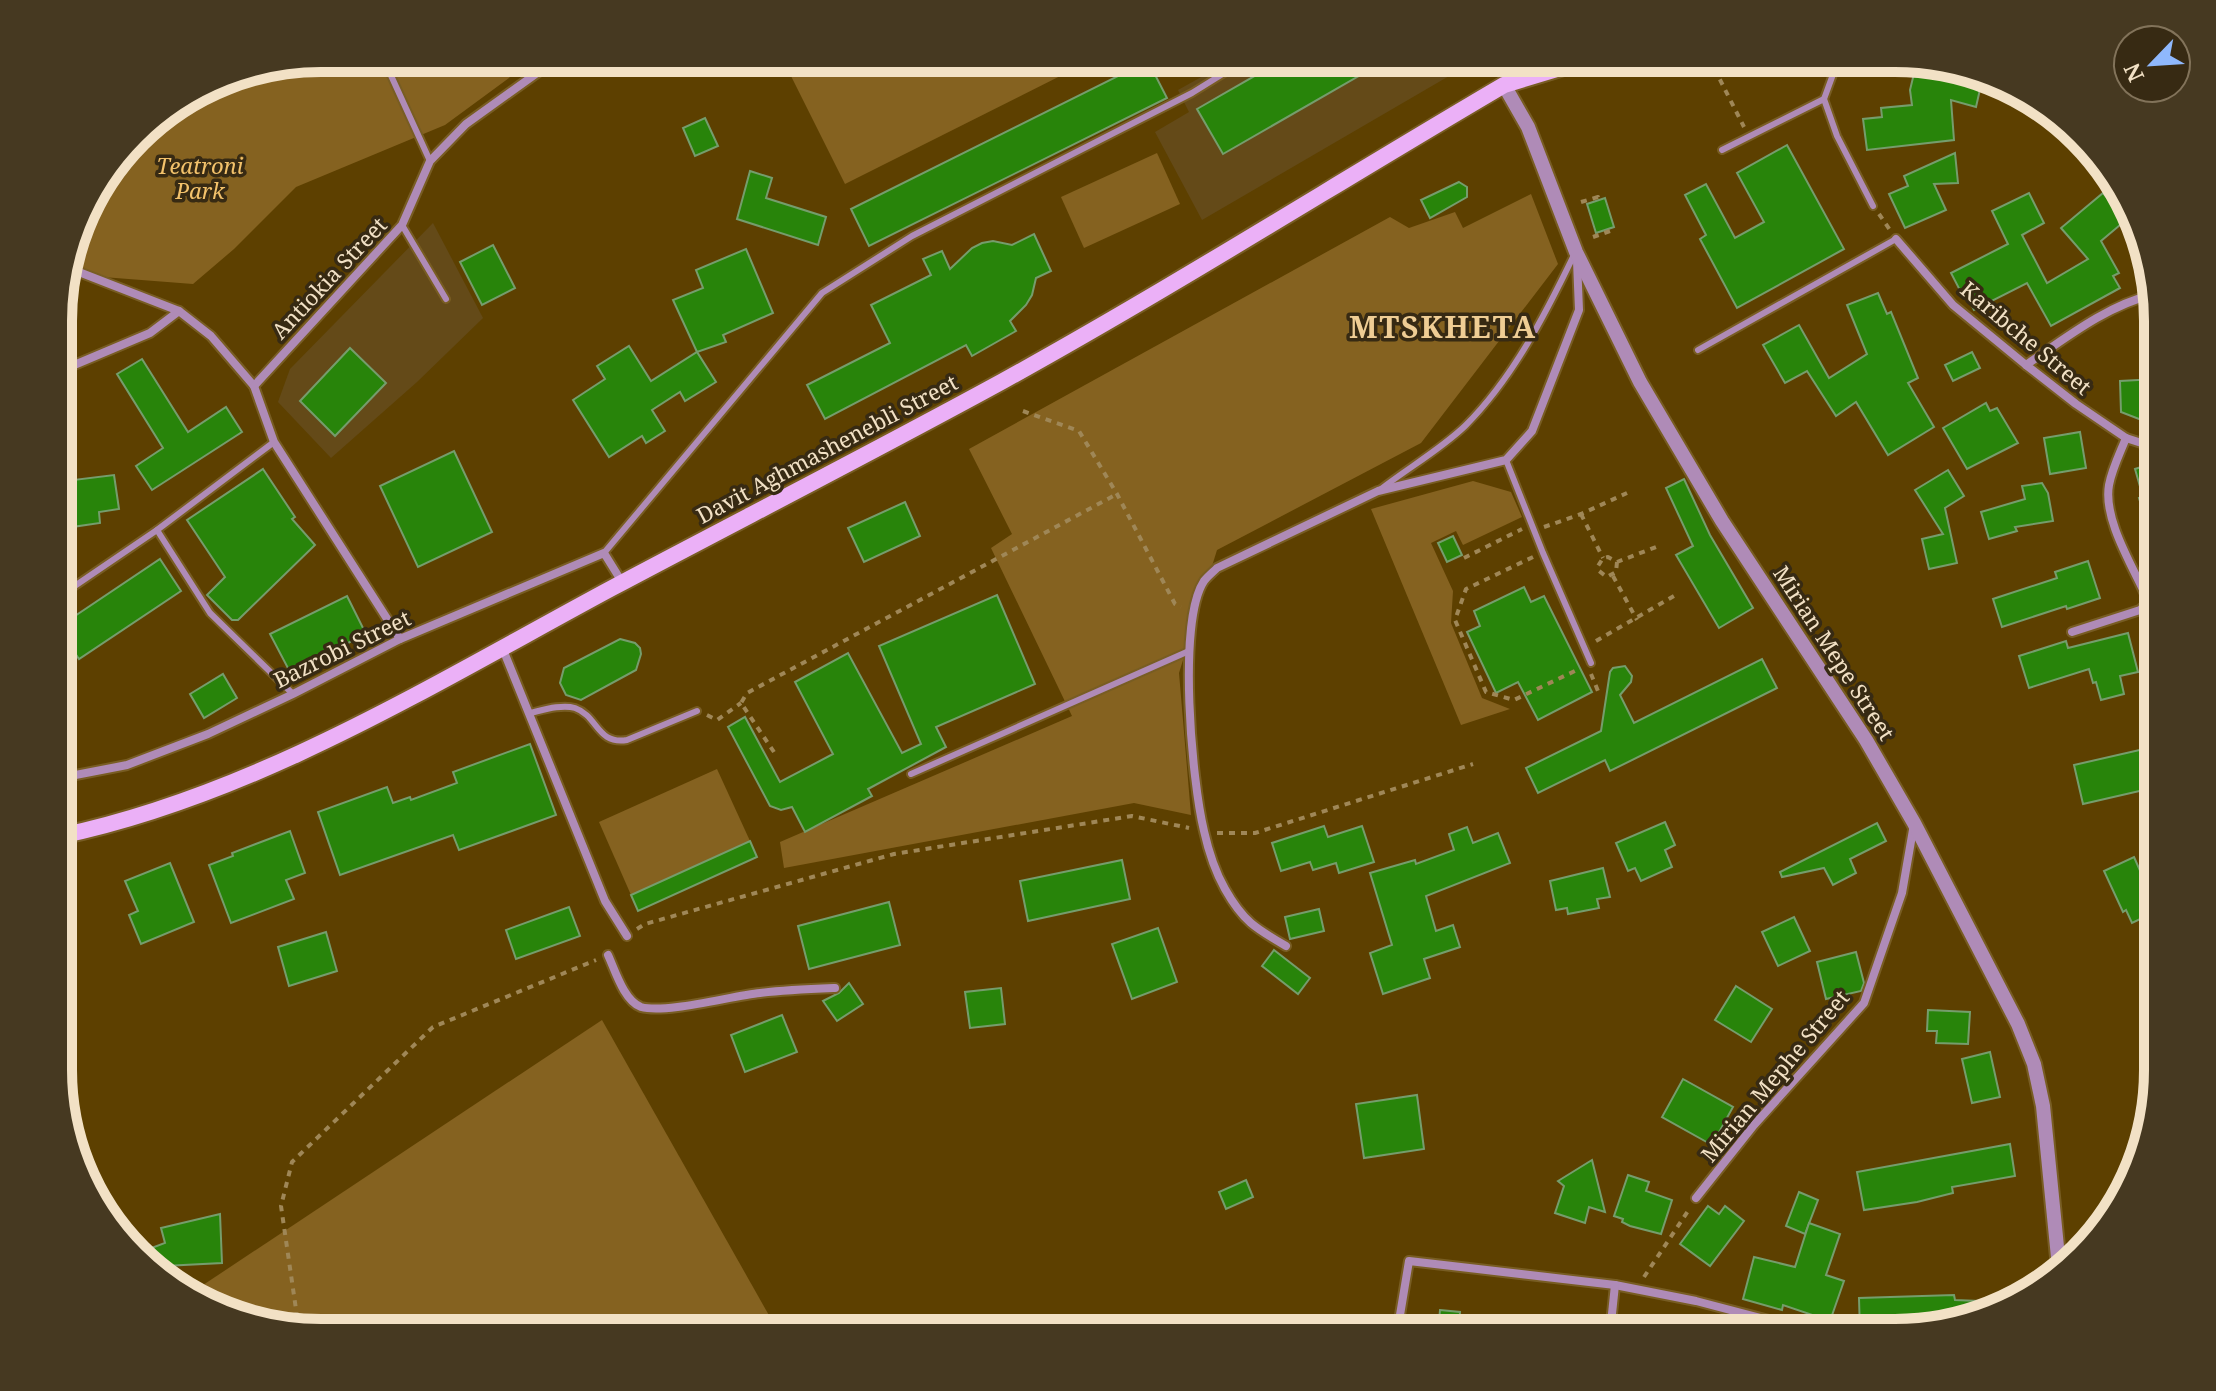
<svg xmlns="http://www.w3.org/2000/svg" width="2216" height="1391" font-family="'Noto Serif',serif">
<rect width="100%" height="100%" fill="#5d4000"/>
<!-- built -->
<g fill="#644a18">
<polygon points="1224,58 1480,58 1202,220 1155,132 1189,112 1178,90 1221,66"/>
<polygon points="433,223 483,318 417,382 331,458 278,402 290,369"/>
</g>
<!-- green -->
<g fill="#856220">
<polygon points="321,58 536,58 445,125 296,187 234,249 193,284 64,274 85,204 147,124 221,78"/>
<polygon points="782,58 1096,58 845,184"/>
<polygon points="1157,153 1180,204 1084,248 1061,197"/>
<polygon points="1531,194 1558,264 1421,443 1217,550 1179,673 1191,815 1134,803 784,868 780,842 1072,716 991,548 1012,534 969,449 1390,217 1409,228 1455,212 1463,228"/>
<polygon points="1473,481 1511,492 1522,517 1463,545 1456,531 1431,543 1453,591 1451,623 1482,698 1510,709 1461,725 1371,509"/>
<polygon points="717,769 750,841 631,895 599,822"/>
<polygon points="602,1020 779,1333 321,1333 253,1324 188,1295"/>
</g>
<!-- building -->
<g fill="#28840a" stroke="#759d6c" stroke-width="2">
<polygon points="1286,58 1390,58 1223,154 1197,109"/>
<polygon points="1148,61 1167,98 869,246 851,209"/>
<polygon points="1917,61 1963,67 1983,76 1976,107 1951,100 1954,140 1867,150 1863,119 1882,117 1881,108 1912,105 1910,90"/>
<polygon points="705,118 718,146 695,156 683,128"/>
<polygon points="1787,145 1844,249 1737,308 1700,239 1706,235 1685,195 1706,184 1735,238 1764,222 1737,173"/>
<polygon points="1955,153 1958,183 1934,184 1946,210 1905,228 1889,194 1908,186 1904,176"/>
<polygon points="750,171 772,178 766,198 826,217 818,245 737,219"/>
<polygon points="1459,182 1467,187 1467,197 1430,218 1421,200"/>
<polygon points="2029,193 2044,223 2022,235 2047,283 2088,259 2061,228 2103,193 2126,220 2101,241 2119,273 2113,276 2120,288 2051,326 2027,283 1974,310 1967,297 1964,298 1951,273 2008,244 1992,211"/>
<polygon points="1605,198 1614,227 1596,233 1587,204"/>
<polygon points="1034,234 1051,271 1036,278 1032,295 1026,305 1010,321 1016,331 972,356 966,345 825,419 807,385 890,343 871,305 931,275 923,259 942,251 950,269 972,248 982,243 993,241 1012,245"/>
<polygon points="493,245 515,288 482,305 460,262"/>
<polygon points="746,249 773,313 723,335 726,342 697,352 673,300 703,288 696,270"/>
<polygon points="1878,293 1887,314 1891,312 1918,378 1908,383 1934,427 1888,455 1856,402 1836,416 1807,371 1785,383 1763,345 1799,325 1829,378 1867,354 1847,305"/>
<polygon points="629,346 651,381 697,352 716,382 685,401 680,392 652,410 665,431 646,443 642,436 609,457 573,400 605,379 597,366"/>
<polygon points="350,348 386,383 335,436 300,401"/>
<polygon points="1972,352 1980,368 1953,381 1945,365"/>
<polygon points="142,359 188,432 226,407 242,432 152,490 136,466 163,448 117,374"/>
<polygon points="2157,379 2157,419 2139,419 2121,412 2120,381"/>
<polygon points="1986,403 1990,411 1997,408 2018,443 1967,469 1943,428"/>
<polygon points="2080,432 2086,468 2050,474 2044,438"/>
<polygon points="454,451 492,532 418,567 380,486"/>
<polygon points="2157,462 2157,545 2153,545 2139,498 2143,497 2135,469"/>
<polygon points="263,469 295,517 292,519 315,545 238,620 232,620 207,595 225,577 187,520"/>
<polygon points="1948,470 1964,496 1945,508 1957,563 1929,569 1922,539 1943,534 1915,490"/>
<polygon points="114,475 119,509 99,512 100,523 72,527 65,481"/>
<polygon points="1684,479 1710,535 1753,608 1719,628 1676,555 1693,546 1666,488"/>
<polygon points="2042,483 2048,493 2053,521 2015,527 2017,531 1989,539 1981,512 2025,499 2022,486"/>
<polygon points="905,502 920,536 864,562 848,528"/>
<polygon points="1453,536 1462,555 1447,562 1438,543"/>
<polygon points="160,559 181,591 79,659 60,631 60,626"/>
<polygon points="2088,561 2100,598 2067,609 2066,606 2002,627 1993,599 2057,578 2055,572"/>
<polygon points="1524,587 1531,602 1544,596 1592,692 1538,720 1518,682 1496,693 1467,632 1480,626 1474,611"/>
<polygon points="997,595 1035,684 936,727 946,747 868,789 872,796 805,832 792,807 781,810 770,806 728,727 745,717 780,782 833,754 795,682 848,653 902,753 921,744 879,646"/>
<polygon points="347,596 366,634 290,672 270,634"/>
<polygon points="2128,633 2138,672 2120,676 2124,694 2101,700 2096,682 2093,683 2089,669 2029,688 2019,656 2066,641 2068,648"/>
<polygon points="620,639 635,643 640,648 641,654 636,670 581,700 566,695 560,683 564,668"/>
<polygon points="1762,659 1777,688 1610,771 1605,760 1538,793 1526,768 1601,731 1610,672 1613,668 1625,666 1632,676 1631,682 1620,695 1634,723"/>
<polygon points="223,674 237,698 204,718 190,694"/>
<polygon points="530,744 556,815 459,850 453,835 340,875 318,812 387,787 393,803 410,797 411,800 457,783 453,772"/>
<polygon points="2157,746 2157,787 2083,804 2074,765"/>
<polygon points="1665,822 1675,845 1665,850 1672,867 1641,881 1635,868 1628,871 1616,843"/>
<polygon points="1877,823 1886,841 1850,859 1856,873 1833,885 1824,868 1782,877 1780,872"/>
<polygon points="1324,826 1328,837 1362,826 1374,862 1339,873 1336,863 1313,870 1310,862 1281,871 1272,843"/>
<polygon points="1467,827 1473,843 1498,833 1510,863 1426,896 1436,931 1453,925 1460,947 1424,959 1430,978 1383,994 1370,953 1392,945 1370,873 1415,860 1416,864 1454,850 1449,834"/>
<polygon points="290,831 305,873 286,880 294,899 231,923 209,865 233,856 232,853"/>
<polygon points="750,841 757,857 638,911 631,895"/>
<polygon points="2134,857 2145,882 2157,880 2157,911 2132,923 2126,910 2123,912 2104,871"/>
<polygon points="1122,860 1130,899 1028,921 1020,881"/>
<polygon points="170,863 194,922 141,944 129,915 138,911 125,881"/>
<polygon points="1603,868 1610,897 1597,899 1599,908 1568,914 1567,908 1556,910 1550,881"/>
<polygon points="889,902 900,945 809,969 798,926"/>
<polygon points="569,907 580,936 516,959 506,930"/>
<polygon points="1319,909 1324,931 1290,939 1285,917"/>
<polygon points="1794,917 1810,951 1778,966 1762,932"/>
<polygon points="1158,928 1177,982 1132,999 1112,944"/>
<polygon points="326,932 337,971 289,986 278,947"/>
<polygon points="1274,950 1310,978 1298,994 1262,966"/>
<polygon points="1856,952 1864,983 1861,991 1826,999 1817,962"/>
<polygon points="849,983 863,1004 837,1021 823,1001 839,993"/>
<polygon points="1736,986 1772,1009 1751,1042 1715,1020"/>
<polygon points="1001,988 1005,1024 970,1028 965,992"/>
<polygon points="1928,1010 1970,1012 1968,1044 1936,1043 1937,1031 1927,1031"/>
<polygon points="782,1015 797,1052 745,1072 731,1035"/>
<polygon points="1990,1052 2000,1097 1972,1103 1962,1059"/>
<polygon points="1683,1079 1733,1107 1712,1145 1662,1117"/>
<polygon points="1417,1095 1424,1149 1364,1158 1356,1104"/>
<polygon points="2010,1144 2015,1176 1952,1187 1953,1193 1917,1202 1864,1210 1857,1172"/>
<polygon points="1592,1160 1605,1212 1589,1207 1585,1223 1555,1213 1564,1186 1558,1181"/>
<polygon points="1628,1175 1649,1182 1646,1191 1672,1200 1661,1234 1630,1226 1622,1222 1623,1219 1614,1216"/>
<polygon points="1246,1180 1253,1197 1226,1209 1219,1192"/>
<polygon points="1799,1192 1818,1200 1805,1234 1786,1226"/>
<polygon points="1708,1206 1719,1214 1725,1206 1744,1221 1710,1266 1680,1244"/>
<polygon points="220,1214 222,1263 164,1266 156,1269 141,1252 165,1243 161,1228"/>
<polygon points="1809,1223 1840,1234 1826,1275 1844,1281 1830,1321 1783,1305 1782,1310 1743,1299 1754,1257 1795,1267"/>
<polygon points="1954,1295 1955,1300 2004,1302 2004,1304 1912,1332 1912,1330 1860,1331 1859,1298"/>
<polygon points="1440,1310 1460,1312 1459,1333 1438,1333"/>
</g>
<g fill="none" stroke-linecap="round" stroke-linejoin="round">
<!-- service casing -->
<g stroke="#785d23" stroke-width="10">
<g id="service">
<polyline points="383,58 430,161"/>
<polyline points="1839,58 1824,99 1837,136 1873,206"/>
<polyline points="1722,150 1824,99"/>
<polyline points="402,225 446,299"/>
<polyline points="1698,350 1896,239"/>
<polyline points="1506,460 1543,553 1591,663"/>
<path d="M1381 489C1408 468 1441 449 1465 426 1513 378 1545 315 1574 255"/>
<polyline points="157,530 210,613 293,694"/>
<polyline points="604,553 822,293 912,236 1192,93 1229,70 1235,58"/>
<polyline points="60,596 157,530 274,442"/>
<path d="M530 713C543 710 562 704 575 708 598 716 597 745 627 740L697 711"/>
<polyline points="911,774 1189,651"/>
</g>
</g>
<!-- minor casing -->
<g stroke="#785d23" stroke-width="12">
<g id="minor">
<polyline points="1896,239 1953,305 2026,365 2076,404 2126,438 2157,448"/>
<polyline points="66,267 179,311 211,336 254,386 274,442 400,639"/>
<path d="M2026 365C2067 337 2106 306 2154 294"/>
<polyline points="60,371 150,333 179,311"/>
<polyline points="254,386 402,225 430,161 466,124 558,58"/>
<path d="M2072 632 2140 610 2146 604V596C2132 565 2103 519 2109 485 2112 469 2120 453 2126 438"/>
<polyline points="502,647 605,901 627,936"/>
<polyline points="60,778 127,765 208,734 293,694 400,639 604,553 622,582"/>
<path d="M1286 946C1255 928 1243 921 1225 889 1216 873 1208 849 1204 831 1192 782 1177 622 1204 581 1207 577 1213 572 1217 568L1378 491 1506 460 1532 431 1579 310 1577 261"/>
<path d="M608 955C615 970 624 1001 641 1007 666 1014 731 996 760 993 784 990 810 989 835 988"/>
<polyline points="1696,1198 1754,1125 1864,1003 1902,893 1914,824"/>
<polyline points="1397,1333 1409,1261 1615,1285 1696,1301 1814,1332"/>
<polyline points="1610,1333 1615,1285"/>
</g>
</g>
<!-- tertiary casing -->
<g stroke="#785d23" stroke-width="18">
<polyline id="tertiary" points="1504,85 1528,127 1576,252 1640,382 1722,521 1866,740 1914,823 2018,1024 2034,1064 2043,1106 2059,1267"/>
</g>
<!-- secondary casing -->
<g stroke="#785d23" stroke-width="20">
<g id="secondary">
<polyline points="1511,78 1535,58"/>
<path d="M60 836C256 795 437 682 612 588 742 519 873 452 1003 381 1173 287 1337 183 1504 85L1593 58"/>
</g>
</g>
<!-- path -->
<g stroke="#9f8757" stroke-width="4" stroke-dasharray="6 6" stroke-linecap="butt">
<polyline points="1709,58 1744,127"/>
<polyline points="1581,202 1598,197 1599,200"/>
<polyline points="1879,214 1890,230"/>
<polyline points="1593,237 1610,231 1609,228"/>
<polyline points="1023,411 1079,431 1117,494 1175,604 1181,607"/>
<polyline points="1581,514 1603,558"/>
<polyline points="1544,527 1581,514 1627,493"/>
<polyline points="1533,557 1466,589 1455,620 1486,692 1514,700 1579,669"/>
<polyline points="1464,558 1522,529"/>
<polyline points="1617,562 1616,572 1607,577 1599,571 1598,566 1603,558 1608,557 1617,562 1656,547"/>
<polyline points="1613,576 1637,620"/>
<polyline points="1596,641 1679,593"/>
<polyline points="1591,674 1598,691"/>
<polyline points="707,715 717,720 741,703"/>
<polyline points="774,752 741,703 747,693 1117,494"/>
<polyline points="1217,833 1255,833 1473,764"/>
<polyline points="637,929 645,924 894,854 1132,816 1189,828"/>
<polyline points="1644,1277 1690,1208"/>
<polyline points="299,1330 281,1206 292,1162 433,1027 596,960"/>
</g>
<!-- service -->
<use href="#service" stroke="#af8bb7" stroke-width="6"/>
<!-- minor -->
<use href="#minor" stroke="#af8bb7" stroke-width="8"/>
<!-- tertiary -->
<use href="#tertiary" stroke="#af8bb7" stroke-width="14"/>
<!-- secondary -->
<use href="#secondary" stroke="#ebb0f7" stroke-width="16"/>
</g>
<g text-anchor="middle" stroke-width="7" stroke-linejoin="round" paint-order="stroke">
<!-- park labels -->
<g font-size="22" font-style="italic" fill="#f3c26b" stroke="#372a13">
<text x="200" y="174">Teatroni<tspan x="200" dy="25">Park</tspan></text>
</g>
<!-- street labels -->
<g font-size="22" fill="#f2e1c5" stroke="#372a13">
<text transform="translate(329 278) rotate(-47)" y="8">Antiokia Street</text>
<text transform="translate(2026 338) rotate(40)" y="8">Karibche Street</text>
<text transform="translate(827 449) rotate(-28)" y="8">Davit Aghmashenebli Street</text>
<text transform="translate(342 649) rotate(-26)" y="8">Bazrobi Street</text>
<text transform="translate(1834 653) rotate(57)" y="8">Mirian Mepe Street</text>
<text transform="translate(1775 1076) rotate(-50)" y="8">Mirian Mephe Street</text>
</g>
<!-- district labels -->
<g font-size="30" font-weight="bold" letter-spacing="2" fill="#efcd94" stroke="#372a13">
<text x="1443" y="338">MTSKHETA</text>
</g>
</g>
<!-- crop -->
<path d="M0 0H2216V1391H0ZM321 72H1895A249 249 0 0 1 2144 321V1070A249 249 0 0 1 1895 1319H321A249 249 0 0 1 72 1070V321A249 249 0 0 1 321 72Z" fill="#463921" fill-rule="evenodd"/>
<path fill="none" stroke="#f2e1c5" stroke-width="10" d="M321 72H1895A249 249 0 0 1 2144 321V1070A249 249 0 0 1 1895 1319H321A249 249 0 0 1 72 1070V321A249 249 0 0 1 321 72Z"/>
<!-- north arrow -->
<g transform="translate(2152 64) rotate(245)"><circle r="38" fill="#372a13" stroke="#82735a" stroke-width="2"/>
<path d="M0-6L14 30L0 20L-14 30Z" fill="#8fb8fd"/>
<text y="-12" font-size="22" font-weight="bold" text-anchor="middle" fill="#f2e1c5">N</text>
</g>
</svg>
